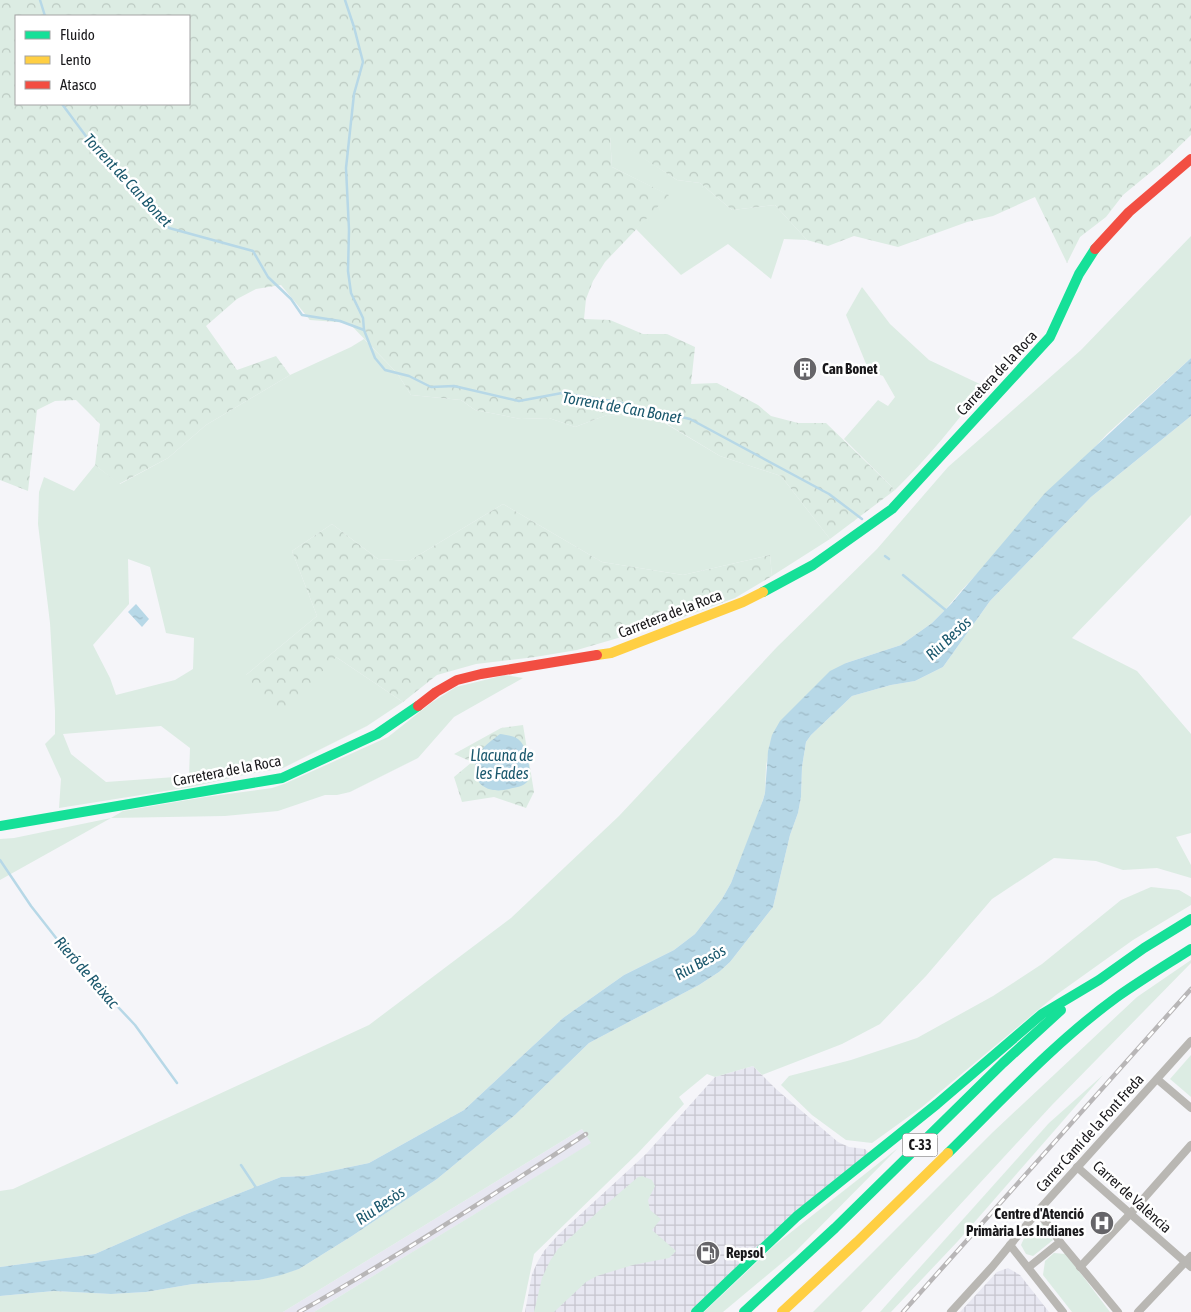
<svg xmlns="http://www.w3.org/2000/svg" width="1191" height="1312" font-family="'Asap Condensed',sans-serif">
<defs>
<pattern id="industrial-grid" width="8" height="8" patternUnits="userSpaceOnUse" patternTransform="scale(1.25)"><rect width="8" height="8" fill="#e7e7f1"/><path d="M0 4h8M4 0v8" fill="none" stroke="#c6c5ce"/></pattern>
<pattern id="forest-crowns" width="20" height="18" patternUnits="userSpaceOnUse" patternTransform="scale(1.25)"><rect width="20" height="18" fill="#dcece3"/><path d="M2 6a3 3 0 1 1 6 0M12 15a3 3 0 1 1 6 0" fill="none" stroke="#bccac2"/></pattern>
<pattern id="water-ripples" width="26" height="14" patternUnits="userSpaceOnUse" patternTransform="scale(1.25)"><rect width="26" height="14" fill="#b7d8e7"/><path d="M2 4q2-2 4 0t4 0M15 11q2-2 4 0t4 0" fill="none" stroke="#9db9c6"/></pattern>
</defs>
<rect width="100%" height="100%" fill="#f5f5f9"/>
<!-- built -->
<polygon fill="#e7e7f1" points="582,1129 592,1143 314,1312 283,1312"/>
<!-- industrial -->
<g fill="url(#industrial-grid)">
<polygon points="753,1066 776,1089 838,1142 849,1147 865,1149 875,1159 800,1219 702,1312 525,1312 532,1274 538,1261 544,1251 558,1235 646,1154 715,1077"/>
<polygon points="1008,1268 1020,1275 1049,1312 960,1312 997,1272"/>
</g>
<!-- green -->
<g fill="#dcece3" fill-rule="evenodd">
<polygon points="610,136 677,180 700,183 732,210 775,205 807,240 784,239 771,279 728,244 681,275 636,229 668,195 612,167"/>
<polygon points="1191,236 1191,358 1107,434 961,591 945,610 932,623 901,645 846,663 770,743 766,767 765,793 757,818 731,883 722,899 695,934 674,950 624,975 563,1018 464,1110 369,1163 307,1176 281,1177 184,1215 95,1254 0,1267 0,1191 13,1189 369,1025 511,918 619,816 777,647 877,549 948,467 1081,350"/>
<path d="M862 287 890 324 929 360 984 386C957 422 927 459 895 490L844 439 878 400 888 406 895 397 883 376 869 371 846 315Z"/>
<path d="M364 339 397 373 411 395 461 400 475 410 521 419 549 418 575 427 607 415 656 418 720 456 781 476 830 539 772 576 770 555 683 575 602 562 503 504 409 561 378 559 332 524 292 551 317 616 246 675 336 657 403 702 367 726 283 768 244 775 191 787 59 808 61 779 45 744 55 734V711L50 623 38 524 39 492 44 477 74 491 95 465 120 484 168 458 206 425 290 375 351 347ZM128 559 150 567 166 633 194 638 193 669 175 680 116 695 110 678 93 645 129 604ZM161 726 190 748 189 776 106 782 71 754 63 734Z"/>
<polygon points="1191,416 1191,515 1072,638 1137,671 1191,734 1191,833 1176,837 1191,865 1191,878 1157,868 1123,870 1096,861 1054,858 992,899 926,976 880,1024 842,1044 762,1075 753,1066 715,1077 707,1074 679,1097 684,1104 638,1153 534,1254 522,1312 314,1312 591,1143 582,1129 283,1312 0,1312 0,1296 54,1291 111,1294 146,1292 193,1284 259,1280 299,1269 352,1236 437,1179 515,1115 589,1043 699,985 719,972 730,962 773,907 790,835 798,813 801,797 802,767 806,742 811,735 852,696 891,685 915,681 943,667 990,601 1091,497"/>
<polygon points="505,675 523,678 454,717 418,758 350,792 337,795 325,795 278,811 225,816 111,818 0,880 0,839 14,838 111,818 123,811 205,797 272,788 284,784 388,737 431,703 456,687"/>
<polygon points="1151,887 1179,890 1191,897 1191,905 1133,940 1056,995 922,1107 872,1143 846,1140 812,1115 781,1085 789,1076 851,1060 917,1038 993,996 1042,964 1121,900"/>
<polygon points="1191,960 1191,963 1052,1105 861,1312 813,1312 993,1132 1137,997"/>
<polygon points="1191,1055 1191,1097 1170,1079"/>
<polygon points="1103,1075 958,1241 891,1312 880,1312 1049,1123"/>
<polygon points="898,1148 795,1252 723,1312 704,1312 776,1244"/>
<polygon points="642,1176 652,1180 655,1186 648,1200 650,1210 661,1219 652,1230 676,1251 669,1258 633,1265 597,1276 586,1282 554,1312 534,1312 542,1278 550,1261 558,1249 602,1208 638,1177"/>
<path d="M1042 1223 1053 1240 1033 1256 1026 1254 1021 1245C1024 1236 1033 1227 1042 1223Z"/>
<polygon points="1054,1253 1066,1254 1110,1312 1072,1312 1043,1275 1045,1261"/>
</g>
<!-- forest -->
<g fill="url(#forest-crowns)" fill-rule="evenodd">
<path d="M0 0H1191V135L1163 162 1123 195 1106 217 1080 237 1067 263 1035 197 993 216 967 222 898 247 854 236 828 246 807 240 775 205 732 210 700 183 677 180 610 137 612 167 669 195 605 262 593 281 586 299 584 319 610 320 643 334H667L695 347 691 384 717 383 758 405 771 416 798 423H826L895 490 830 539 781 476 720 456 657 418 607 415 575 427 549 418 521 419 475 410 461 400 411 395 397 373 349 323 310 320 281 285 256 289 237 299 206 326 237 370 276 356 290 375 206 425 168 458 119 484 95 465 100 424 76 400 55 401 37 410 28 491 0 480ZM16 16H189V104H16Z"/>
<polygon points="503,504 602,562 683,575 770,555 772,576 735,598 659,626 577,650 535,657 476,664 437,675 403,702 336,657 279,717 246,675 317,616 292,551 332,524 378,559 409,561"/>
<polygon points="523,725 534,792 526,808 494,797 462,802 454,777 472,762 454,754 501,728"/>
</g>
<!-- water -->
<g fill="url(#water-ripples)">
<polygon points="1191,358 1191,416 1091,497 990,601 943,667 915,681 891,685 852,696 811,735 806,742 802,767 801,797 798,813 790,835 773,907 730,962 719,972 699,985 589,1043 515,1115 437,1179 352,1236 299,1269 281,1275 259,1280 193,1284 146,1292 111,1294 54,1291 0,1296 0,1267 95,1254 184,1215 281,1177 307,1176 369,1163 464,1110 563,1018 624,975 674,950 695,934 722,899 731,883 763,800 765,793 768,751 772,735 780,721 830,671 846,663 901,645 932,623 951,604 1045,493"/>
<polygon points="136,604 149,619 142,627 128,612"/>
<path d="M500 734C507 735 517 736 521 742 527 749 533 775 527 782 522 787 516 787 509 789 494 793 476 789 475 770 474 752 487 744 500 734Z"/>
</g>
<g fill="none" stroke-linecap="round" stroke-linejoin="round">
<!-- stream -->
<g stroke="#b7d8e7" stroke-width="2.5">
<polyline points="40,0 45,16"/>
<polyline points="345,0 354,27 363,62 354,94 346,168 349,230 348,271 351,293 363,318 364,330"/>
<polyline points="62,104 100,155 136,185 169,228 253,251 268,277 291,299 302,315 340,321 364,330 375,358 385,370 409,376 431,387 454,386 519,401 562,393 617,402 690,419 829,494 862,519"/>
<polyline points="885,556 889,559"/>
<polyline points="903,575 948,612"/>
<polyline points="0,860 31,906 71,957 135,1025 177,1083"/>
<polyline points="241,1165 257,1189"/>
</g>
<!-- street -->
<g stroke="#b9b7b3" stroke-width="8">
<polyline points="1157,1079 1191,1108"/>
<polyline points="1077,1167 1191,1267"/>
<polyline points="1038,1211 1060,1242 1118,1312"/>
<polyline points="1010,1245 1063,1312"/>
<polyline points="1029,1267 1060,1242"/>
<polyline points="1080,1267 1130,1214 1191,1145"/>
<polyline points="951,1312 992,1267 1038,1211 1191,1041"/>
<polyline points="1138,1312 1191,1256"/>
</g>
<!-- fast -->
<g stroke="#16e098" stroke-width="10">
<polyline points="763,592 813,565 892,509 1050,337 1079,274 1095,249"/>
<polyline points="0,826 282,778 377,734 418,706"/>
<path d="M948 1153C1002 1100 1055 1042 1117 997 1141 980 1166 965 1191 949"/>
<polyline points="696,1312 796,1217 937,1104 1042,1014 1099,980 1144,948 1191,919"/>
<polyline points="744,1312 835,1228 1003,1063 1061,1010"/>
</g>
<!-- slow -->
<g stroke="#ffcf43" stroke-width="10">
<polyline points="597,655 611,653 743,602 763,592"/>
<polyline points="782,1312 857,1242 948,1153"/>
</g>
<!-- jam -->
<g stroke="#f24e42" stroke-width="10">
<polyline points="1095,249 1129,212 1191,159"/>
<polyline points="418,706 436,692 457,680 481,674 597,655"/>
</g>
<!-- rail casing -->
<g stroke="#b8b6b7" stroke-width="4.5">
<g id="rail">
<path d="M299 1312C397 1257 492 1196 586 1134"/>
<polyline points="903,1312 1191,989"/>
</g>
</g>
<!-- rail -->
<use href="#rail" stroke="#fff" stroke-width="2.5" stroke-dasharray="8" stroke-linecap="butt"/>
</g>
<!-- icons -->
<defs>
<g id="building-disc" transform="scale(1.25)"><circle r="9.5" fill="#666569" stroke="#fff"/><path d="M-4-6H4V6H1V3H-1V6H-4ZM-2.5-4.3h1.7v1.8h-1.7ZM.8-4.3h1.7v1.8H.8ZM-2.5-1h1.7V.8h-1.7ZM.8-1h1.7V.8H.8Z" fill="#fff"/></g>
<g id="hospital-disc" transform="scale(1.25)"><circle r="9.5" fill="#666569" stroke="#fff"/><path d="M-5-5h3v3.5h4V-5h3V5h-3V1.5h-4V5h-3Z" fill="#fff"/></g>
<g id="fuel-disc" transform="scale(1.25)"><circle r="9.5" fill="#666569" stroke="#fff"/><path d="M-5.5-6h7V0h2V4h1.3V-2.5L3-4.5l.8-.8L6-3V5H2.5V1h-1V6h-7ZM-4.2-4.7v3.2H.2V-4.7Z" fill="#fff"/></g>
</defs>
<g fill-rule="evenodd">
<use href="#building-disc" x="805" y="369"/>
<use href="#hospital-disc" x="1102" y="1223"/>
<use href="#fuel-disc" x="708" y="1253"/>
</g>
<g text-anchor="middle" stroke-width="5" stroke-linejoin="round" paint-order="stroke">
<!-- shield labels -->
<rect fill="#fff" stroke="#5e5d5f" stroke-width="1" x="902.5" y="1133.5" width="35" height="23" rx="4"/>
<g font-size="14" font-weight="bold" fill="#19181b">
<text x="920" y="1150">C-33</text>
</g>
<!-- poi labels -->
<g font-size="15" font-weight="bold" fill="#19181b" stroke="#fff" text-anchor="start">
<text x="822" y="374">Can Bonet</text>
<text x="1084" y="1219" text-anchor="end">Centre d'Atenció<tspan x="1084" dy="17">Primària Les Indianes</tspan></text>
<text x="726" y="1258">Repsol</text>
</g>
<!-- street labels -->
<g font-size="15" fill="#19181b" stroke="#fff">
<text transform="translate(997 373) rotate(-47)" y="5">Carretera de la Roca</text>
<text transform="translate(670 614) rotate(-21)" y="5">Carretera de la Roca</text>
<text transform="translate(227 771) rotate(-11)" y="5">Carretera de la Roca</text>
<text transform="translate(1090 1133) rotate(-48)" y="5">Carrer Camí de la Font Freda</text>
<text transform="translate(1132 1197) rotate(42)" y="5">Carrer de València</text>
</g>
<!-- water labels -->
<g font-size="16" font-style="italic" fill="#1b586d" stroke="#fff">
<text transform="translate(128 180) rotate(47)" y="6">Torrent de Can Bonet</text>
<text transform="translate(622 407) rotate(10)" y="6">Torrent de Can Bonet</text>
<text transform="translate(948 638) rotate(-43)" y="6">Riu Besòs</text>
<text x="502" y="761">Llacuna de<tspan x="502" dy="18">les Fades</tspan></text>
<text transform="translate(700 962) rotate(-29)" y="6">Riu Besòs</text>
<text transform="translate(87 972) rotate(49)" y="6">Rieró de Reixac</text>
<text transform="translate(380 1205) rotate(-34)" y="6">Riu Besòs</text>
</g>
</g>
<!-- legend -->
<rect x="15" y="15" width="175" height="90" fill="#ffffff" stroke="#a3a3a4"/>
<rect x="25" y="31" width="25" height="8" fill="#16e098" stroke="#a3a3a4"/>
<text x="60" y="40" font-size="15" fill="#19181b">Fluido</text>
<rect x="25" y="56" width="25" height="8" fill="#ffcf43" stroke="#a3a3a4"/>
<text x="60" y="65" font-size="15" fill="#19181b">Lento</text>
<rect x="25" y="81" width="25" height="8" fill="#f24e42" stroke="#a3a3a4"/>
<text x="60" y="90" font-size="15" fill="#19181b">Atasco</text>
</svg>
